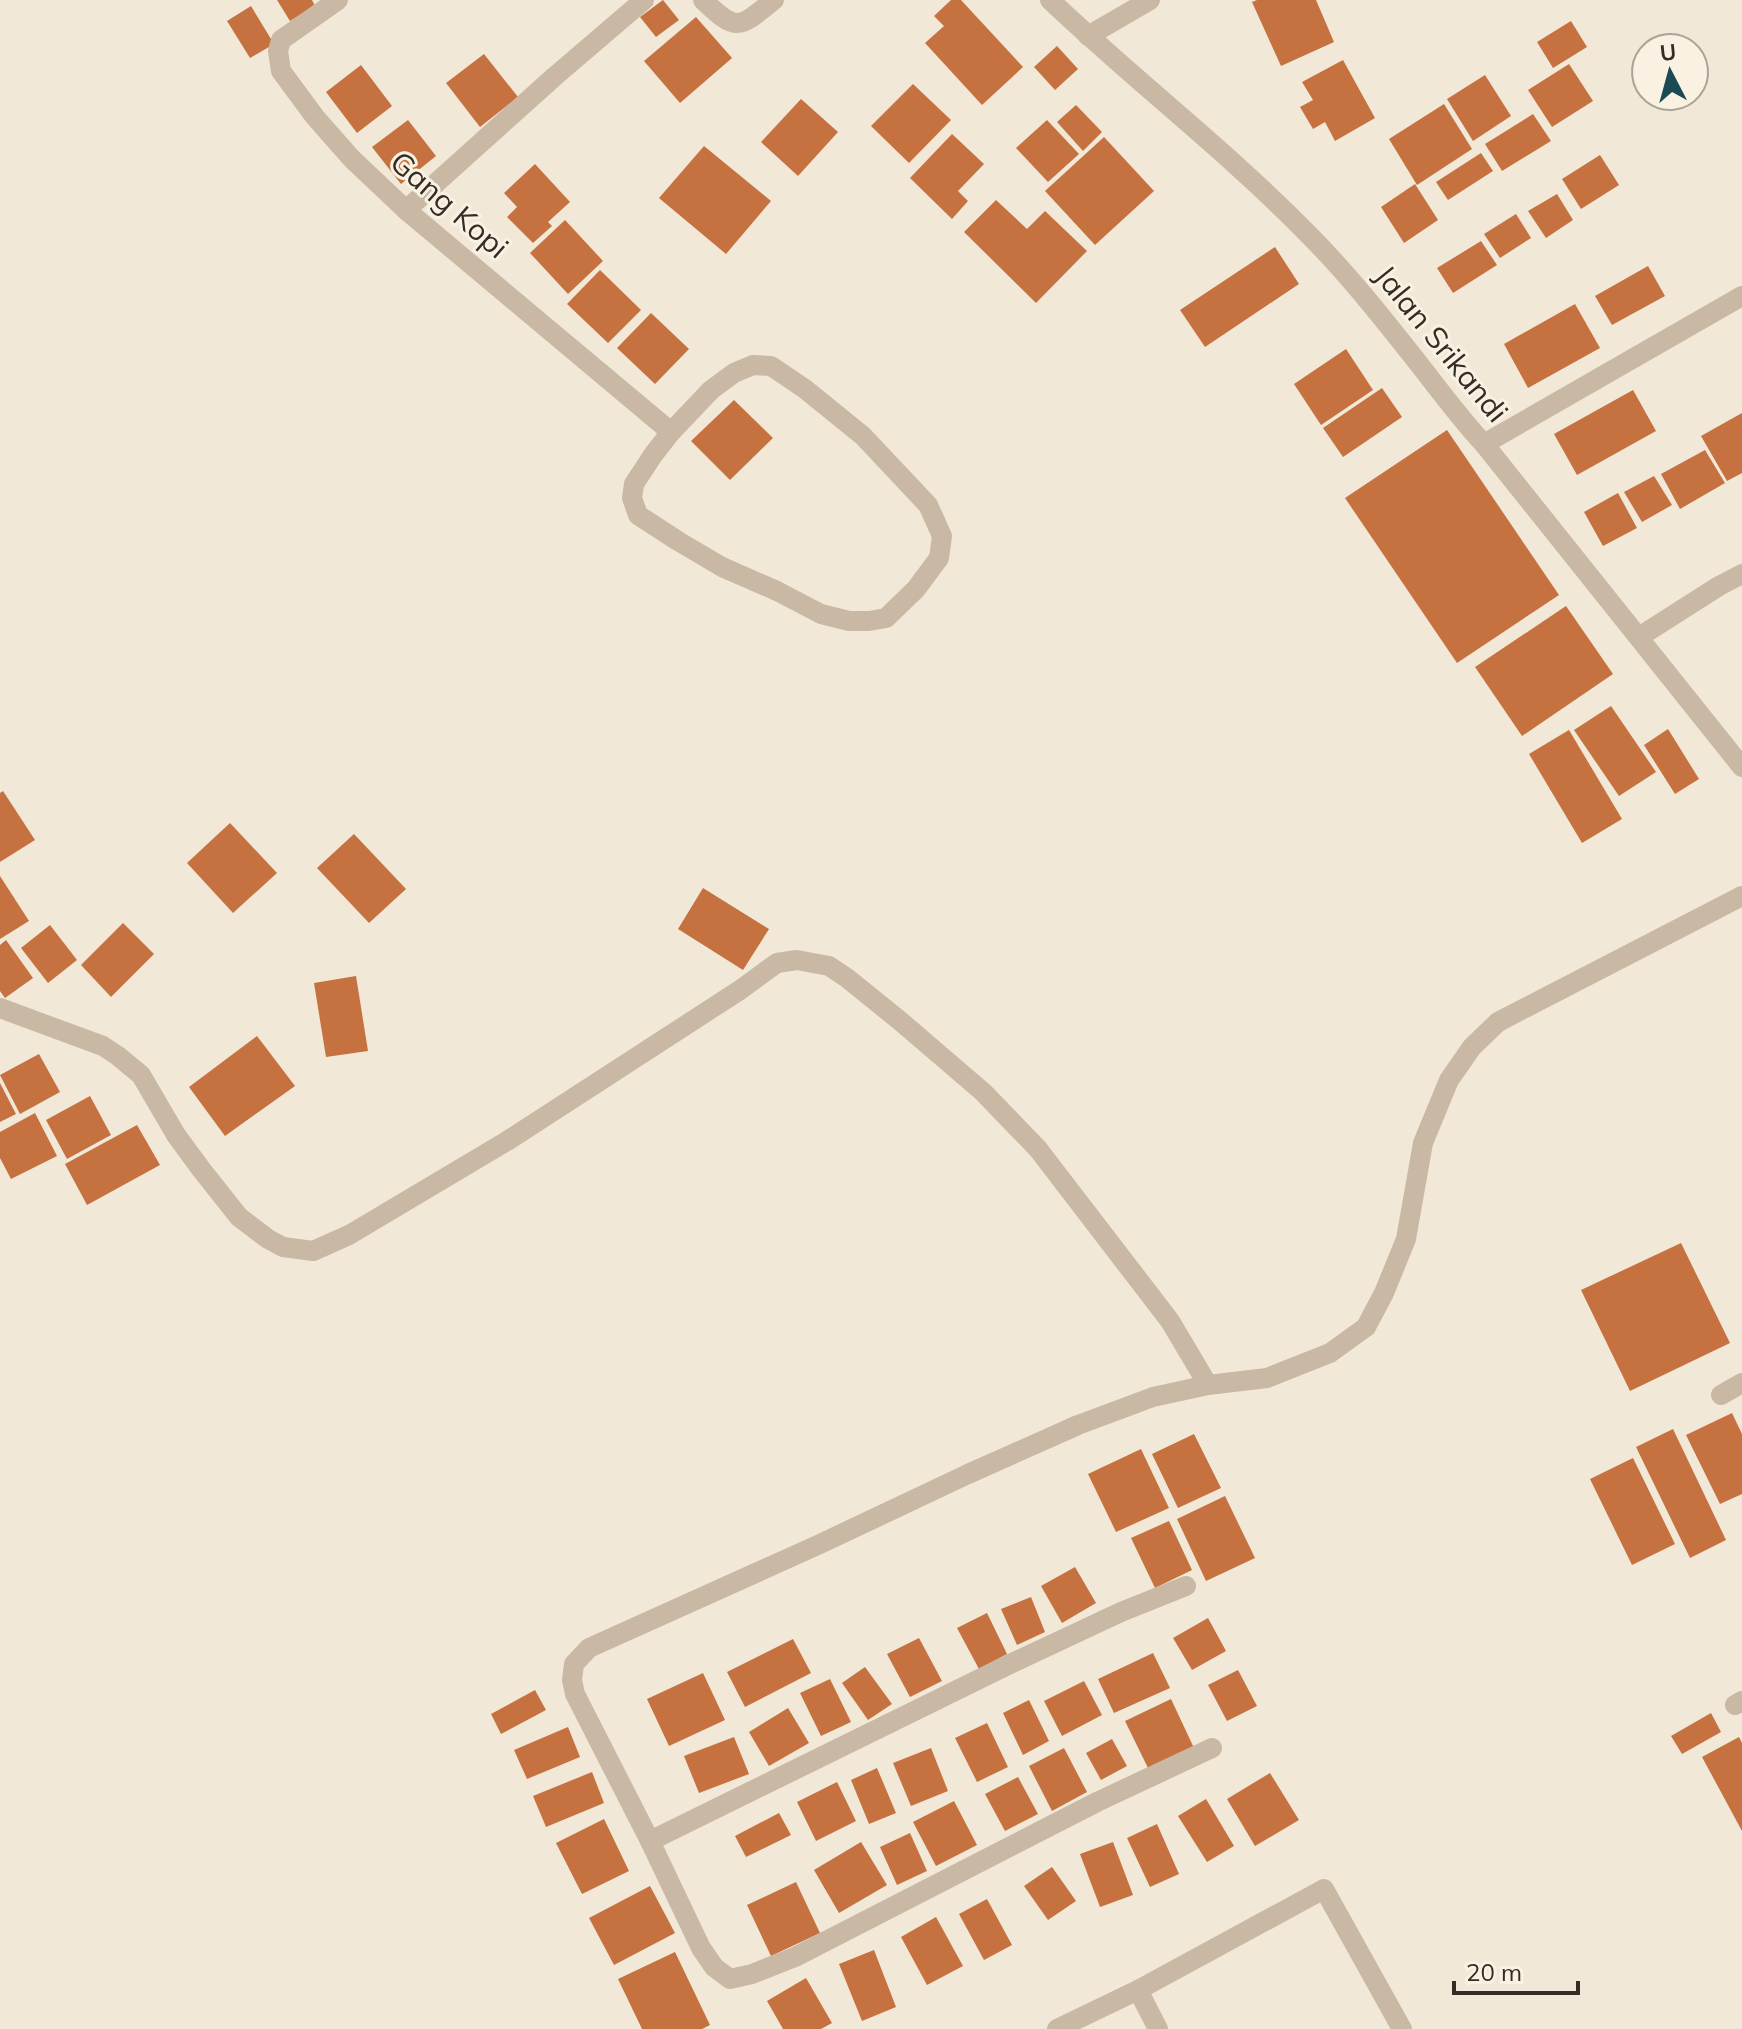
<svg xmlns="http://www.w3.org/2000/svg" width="1742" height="2029" font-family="Mulish,sans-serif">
<rect width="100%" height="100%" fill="#f1e8d7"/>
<!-- building -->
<g fill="#c67140">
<polygon points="277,0 312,0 315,6 290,21"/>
<polygon points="663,0 679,20 656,37 640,17"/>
<polygon points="951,0 961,0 1023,67 982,105 925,43 944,26 934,16"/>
<polygon points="1257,0 1316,0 1334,42 1281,66 1252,2"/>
<polygon points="251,6 274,44 250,58 227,21"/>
<polygon points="696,17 732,58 680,103 644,61"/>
<polygon points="1571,21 1587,47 1553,68 1537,42"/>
<polygon points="1057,46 1078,69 1055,90 1034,67"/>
<polygon points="484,54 518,97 480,127 446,83"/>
<polygon points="1343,60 1375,118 1335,141 1325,122 1313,129 1300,107 1313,100 1302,82"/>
<polygon points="1569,64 1593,101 1552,127 1528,90"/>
<polygon points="361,65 392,106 357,133 326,92"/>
<polygon points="1485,75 1511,116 1473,141 1447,99"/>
<polygon points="913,84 951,120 909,163 871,126"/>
<polygon points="801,99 838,132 798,176 761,142"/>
<polygon points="1444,104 1472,149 1417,185 1389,139"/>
<polygon points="1076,105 1102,132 1083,151 1057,122"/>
<polygon points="1533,114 1551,141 1502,171 1485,144"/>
<polygon points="408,120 436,156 401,184 372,147"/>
<polygon points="1047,120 1079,154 1048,182 1016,148"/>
<polygon points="952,134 984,164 958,191 968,201 952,219 910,178"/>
<polygon points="1104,137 1154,191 1095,245 1045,191"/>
<polygon points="704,146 771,201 726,254 659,198"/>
<polygon points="1481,153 1493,171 1448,200 1436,182"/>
<polygon points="1600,155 1619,185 1581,209 1562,179"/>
<polygon points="535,164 570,202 548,222 552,226 533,243 507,217 517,207 504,193"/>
<polygon points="1415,184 1438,220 1404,243 1381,207"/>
<polygon points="1557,194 1573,220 1546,238 1528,211"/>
<polygon points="996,200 1027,229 1045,211 1087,251 1036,303 964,232"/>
<polygon points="1516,214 1531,238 1500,258 1484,234"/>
<polygon points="565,220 603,261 568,294 530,253"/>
<polygon points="1481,241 1497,265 1453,293 1437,268"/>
<polygon points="1275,247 1299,284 1205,347 1180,310"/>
<polygon points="1648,266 1665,296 1612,325 1595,296"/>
<polygon points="600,270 641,310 608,343 567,304"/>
<polygon points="1575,304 1600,348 1528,388 1504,344"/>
<polygon points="651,313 689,349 655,384 617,348"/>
<polygon points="1346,349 1373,390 1321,425 1294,384"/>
<polygon points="1382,388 1402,417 1343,457 1323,428"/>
<polygon points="1633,390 1656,431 1577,475 1554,434"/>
<polygon points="734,400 773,438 730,480 691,441"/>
<polygon points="1742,413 1742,473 1727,481 1701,436"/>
<polygon points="1447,430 1559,595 1457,663 1345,498"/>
<polygon points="1705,450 1725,483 1680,509 1661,474"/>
<polygon points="1654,476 1672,505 1642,522 1624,492"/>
<polygon points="1618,493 1637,528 1603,546 1584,512"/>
<polygon points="1566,606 1613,674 1522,736 1475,667"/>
<polygon points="1611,706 1656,772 1619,796 1574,730"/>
<polygon points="1668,729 1699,779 1675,794 1644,745"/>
<polygon points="1569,730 1622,819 1582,843 1529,754"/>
<polygon points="3,791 35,840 0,862 0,793"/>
<polygon points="230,823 277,873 233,913 187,863"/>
<polygon points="354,834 406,889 369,923 317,868"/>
<polygon points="0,876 29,921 0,939"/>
<polygon points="703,888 769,929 743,970 678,929"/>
<polygon points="123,923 154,954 111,997 81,965"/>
<polygon points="50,925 77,960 48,983 21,948"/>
<polygon points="6,940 33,978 5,998 0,991 0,945"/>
<polygon points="356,976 368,1051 326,1057 314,983"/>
<polygon points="257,1036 295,1086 225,1136 189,1087"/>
<polygon points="39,1054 60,1092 20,1114 0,1075"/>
<polygon points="0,1083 16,1114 0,1122"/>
<polygon points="90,1096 111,1135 67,1159 46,1120"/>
<polygon points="35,1113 57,1156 11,1179 0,1158 0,1132"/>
<polygon points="137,1125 160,1165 87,1205 65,1164"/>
<polygon points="1681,1243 1730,1343 1630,1391 1581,1290"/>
<polygon points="1732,1413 1742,1434 1742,1494 1720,1504 1686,1435"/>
<polygon points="1673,1429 1726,1540 1690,1558 1636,1447"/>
<polygon points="1194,1434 1221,1488 1178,1508 1152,1454"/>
<polygon points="1141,1449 1169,1508 1116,1532 1088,1474"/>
<polygon points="1633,1458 1675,1544 1632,1565 1590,1479"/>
<polygon points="1225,1496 1255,1558 1206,1581 1177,1519"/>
<polygon points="1169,1521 1192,1570 1155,1588 1131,1538"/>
<polygon points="1075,1567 1096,1603 1062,1623 1041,1586"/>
<polygon points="1031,1597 1045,1632 1017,1645 1001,1609"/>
<polygon points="987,1613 1007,1654 979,1669 957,1628"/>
<polygon points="1208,1618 1226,1651 1192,1670 1173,1638"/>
<polygon points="919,1638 942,1681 910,1697 887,1654"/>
<polygon points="793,1639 811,1673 745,1707 727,1672"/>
<polygon points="1153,1653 1170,1688 1114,1713 1098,1679"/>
<polygon points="865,1667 892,1704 868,1720 842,1683"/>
<polygon points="1238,1670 1257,1706 1227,1721 1208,1685"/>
<polygon points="703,1673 725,1720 669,1746 647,1699"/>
<polygon points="830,1679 851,1722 821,1736 800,1693"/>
<polygon points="1084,1681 1102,1715 1062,1736 1044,1701"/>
<polygon points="535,1690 546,1710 501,1734 491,1714"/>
<polygon points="1171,1699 1194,1748 1149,1770 1125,1721"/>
<polygon points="1029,1700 1049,1741 1023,1755 1003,1713"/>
<polygon points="788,1708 809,1743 769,1766 749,1732"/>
<polygon points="1711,1713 1721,1732 1682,1754 1671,1736"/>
<polygon points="987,1723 1008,1767 977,1782 955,1738"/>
<polygon points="568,1727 580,1757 527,1779 514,1750"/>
<polygon points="734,1737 749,1774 699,1793 684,1756"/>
<polygon points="1739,1737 1742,1743 1742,1831 1702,1757"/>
<polygon points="1112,1739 1127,1766 1101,1780 1086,1753"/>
<polygon points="931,1748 948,1791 911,1806 893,1763"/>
<polygon points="1064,1748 1087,1792 1052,1811 1029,1766"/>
<polygon points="877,1768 896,1813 869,1824 851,1780"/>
<polygon points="592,1772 604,1803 546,1827 533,1796"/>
<polygon points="1270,1773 1299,1820 1255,1846 1227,1799"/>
<polygon points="1018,1777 1038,1814 1005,1831 985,1794"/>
<polygon points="837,1782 856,1821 816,1841 797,1802"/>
<polygon points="1206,1799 1234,1846 1207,1862 1178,1816"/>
<polygon points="954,1801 977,1845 936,1866 913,1822"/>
<polygon points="779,1813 791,1835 746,1857 735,1836"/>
<polygon points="604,1819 629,1871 582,1894 556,1843"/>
<polygon points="1157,1824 1179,1874 1150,1887 1127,1838"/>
<polygon points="910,1833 927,1871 897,1885 880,1847"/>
<polygon points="861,1842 887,1885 839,1913 814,1870"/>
<polygon points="1113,1842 1133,1895 1100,1907 1080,1854"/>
<polygon points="1052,1867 1076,1901 1048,1920 1024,1886"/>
<polygon points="796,1882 820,1933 771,1956 747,1905"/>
<polygon points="650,1886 675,1933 614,1965 589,1918"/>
<polygon points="987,1899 1012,1945 984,1960 959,1914"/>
<polygon points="936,1917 963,1966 927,1985 901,1937"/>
<polygon points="874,1950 896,2007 862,2021 839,1964"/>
<polygon points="675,1952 710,2025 702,2029 642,2029 618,1979"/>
<polygon points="806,1978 832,2023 821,2029 783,2029 767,2001"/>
</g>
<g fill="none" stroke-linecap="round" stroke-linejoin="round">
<!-- minor -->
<g stroke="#c9b9a4" stroke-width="20">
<polyline points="338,0 281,40 278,51 281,71 315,117 352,159 406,210 671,432"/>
<path d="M703 0C737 33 739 28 774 0"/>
<path d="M1050 0C1134 80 1227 151 1308 234 1347 273 1381 316 1415 359 1438 388 1459 417 1484 444L1742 767"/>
<polyline points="1088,36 1150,0"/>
<polyline points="406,210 554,77 644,0"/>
<polygon points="753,365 771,366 805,389 863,436 928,505 942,536 939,558 916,589 886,618 869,621 849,621 821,614 777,591 722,567 678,541 638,515 632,498 634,484 653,455 671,432 711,390 734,373"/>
<polyline points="1484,444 1742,296"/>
<polyline points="1639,637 1719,586 1742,574"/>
<polyline points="0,1008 103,1046 118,1056 141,1075 176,1135 201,1169 239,1217 268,1239 283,1247 313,1251 349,1235 507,1141 740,990 777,963 797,960 829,966 847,978 899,1020 983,1092 1038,1149 1170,1321 1208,1385"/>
<polyline points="1721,1395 1742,1383"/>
<polyline points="1735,1705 1742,1701"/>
<polyline points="1212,1748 1097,1802 795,1957 752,1974 730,1979 714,1967 701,1948 650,1841 575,1694 572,1680 574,1664 589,1648 820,1544 968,1474 1078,1425 1153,1397 1208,1385 1267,1378 1330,1353 1366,1327 1384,1293 1406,1239 1423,1143 1449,1080 1472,1047 1498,1022 1742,896"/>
<polyline points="650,1841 1010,1664 1121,1612 1186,1586"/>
<polyline points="1138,1990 1158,2029"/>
<polyline points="1057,2029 1138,1990 1324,1889 1402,2029"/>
</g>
</g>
<g text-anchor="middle" stroke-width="6" stroke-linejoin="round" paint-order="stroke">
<!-- street labels -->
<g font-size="30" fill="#342c25" stroke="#f9f2e3">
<text transform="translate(449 205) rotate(41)" y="10">Gang Kopi</text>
<text transform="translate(1441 344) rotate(51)" y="10">Jalan Srikandi</text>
</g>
</g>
<!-- north arrow -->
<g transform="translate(1670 72) rotate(354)"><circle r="38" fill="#f9f2e3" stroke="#aaa397" stroke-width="2"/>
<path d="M0-6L14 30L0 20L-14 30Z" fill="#1b4a55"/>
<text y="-12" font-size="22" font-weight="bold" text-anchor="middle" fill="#342c25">U</text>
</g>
<!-- scale -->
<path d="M1454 1981v12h124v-12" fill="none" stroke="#342c25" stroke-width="4"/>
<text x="1466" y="1981" font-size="24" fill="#342c25" stroke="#f9f2e3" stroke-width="6" paint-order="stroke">20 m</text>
</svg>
